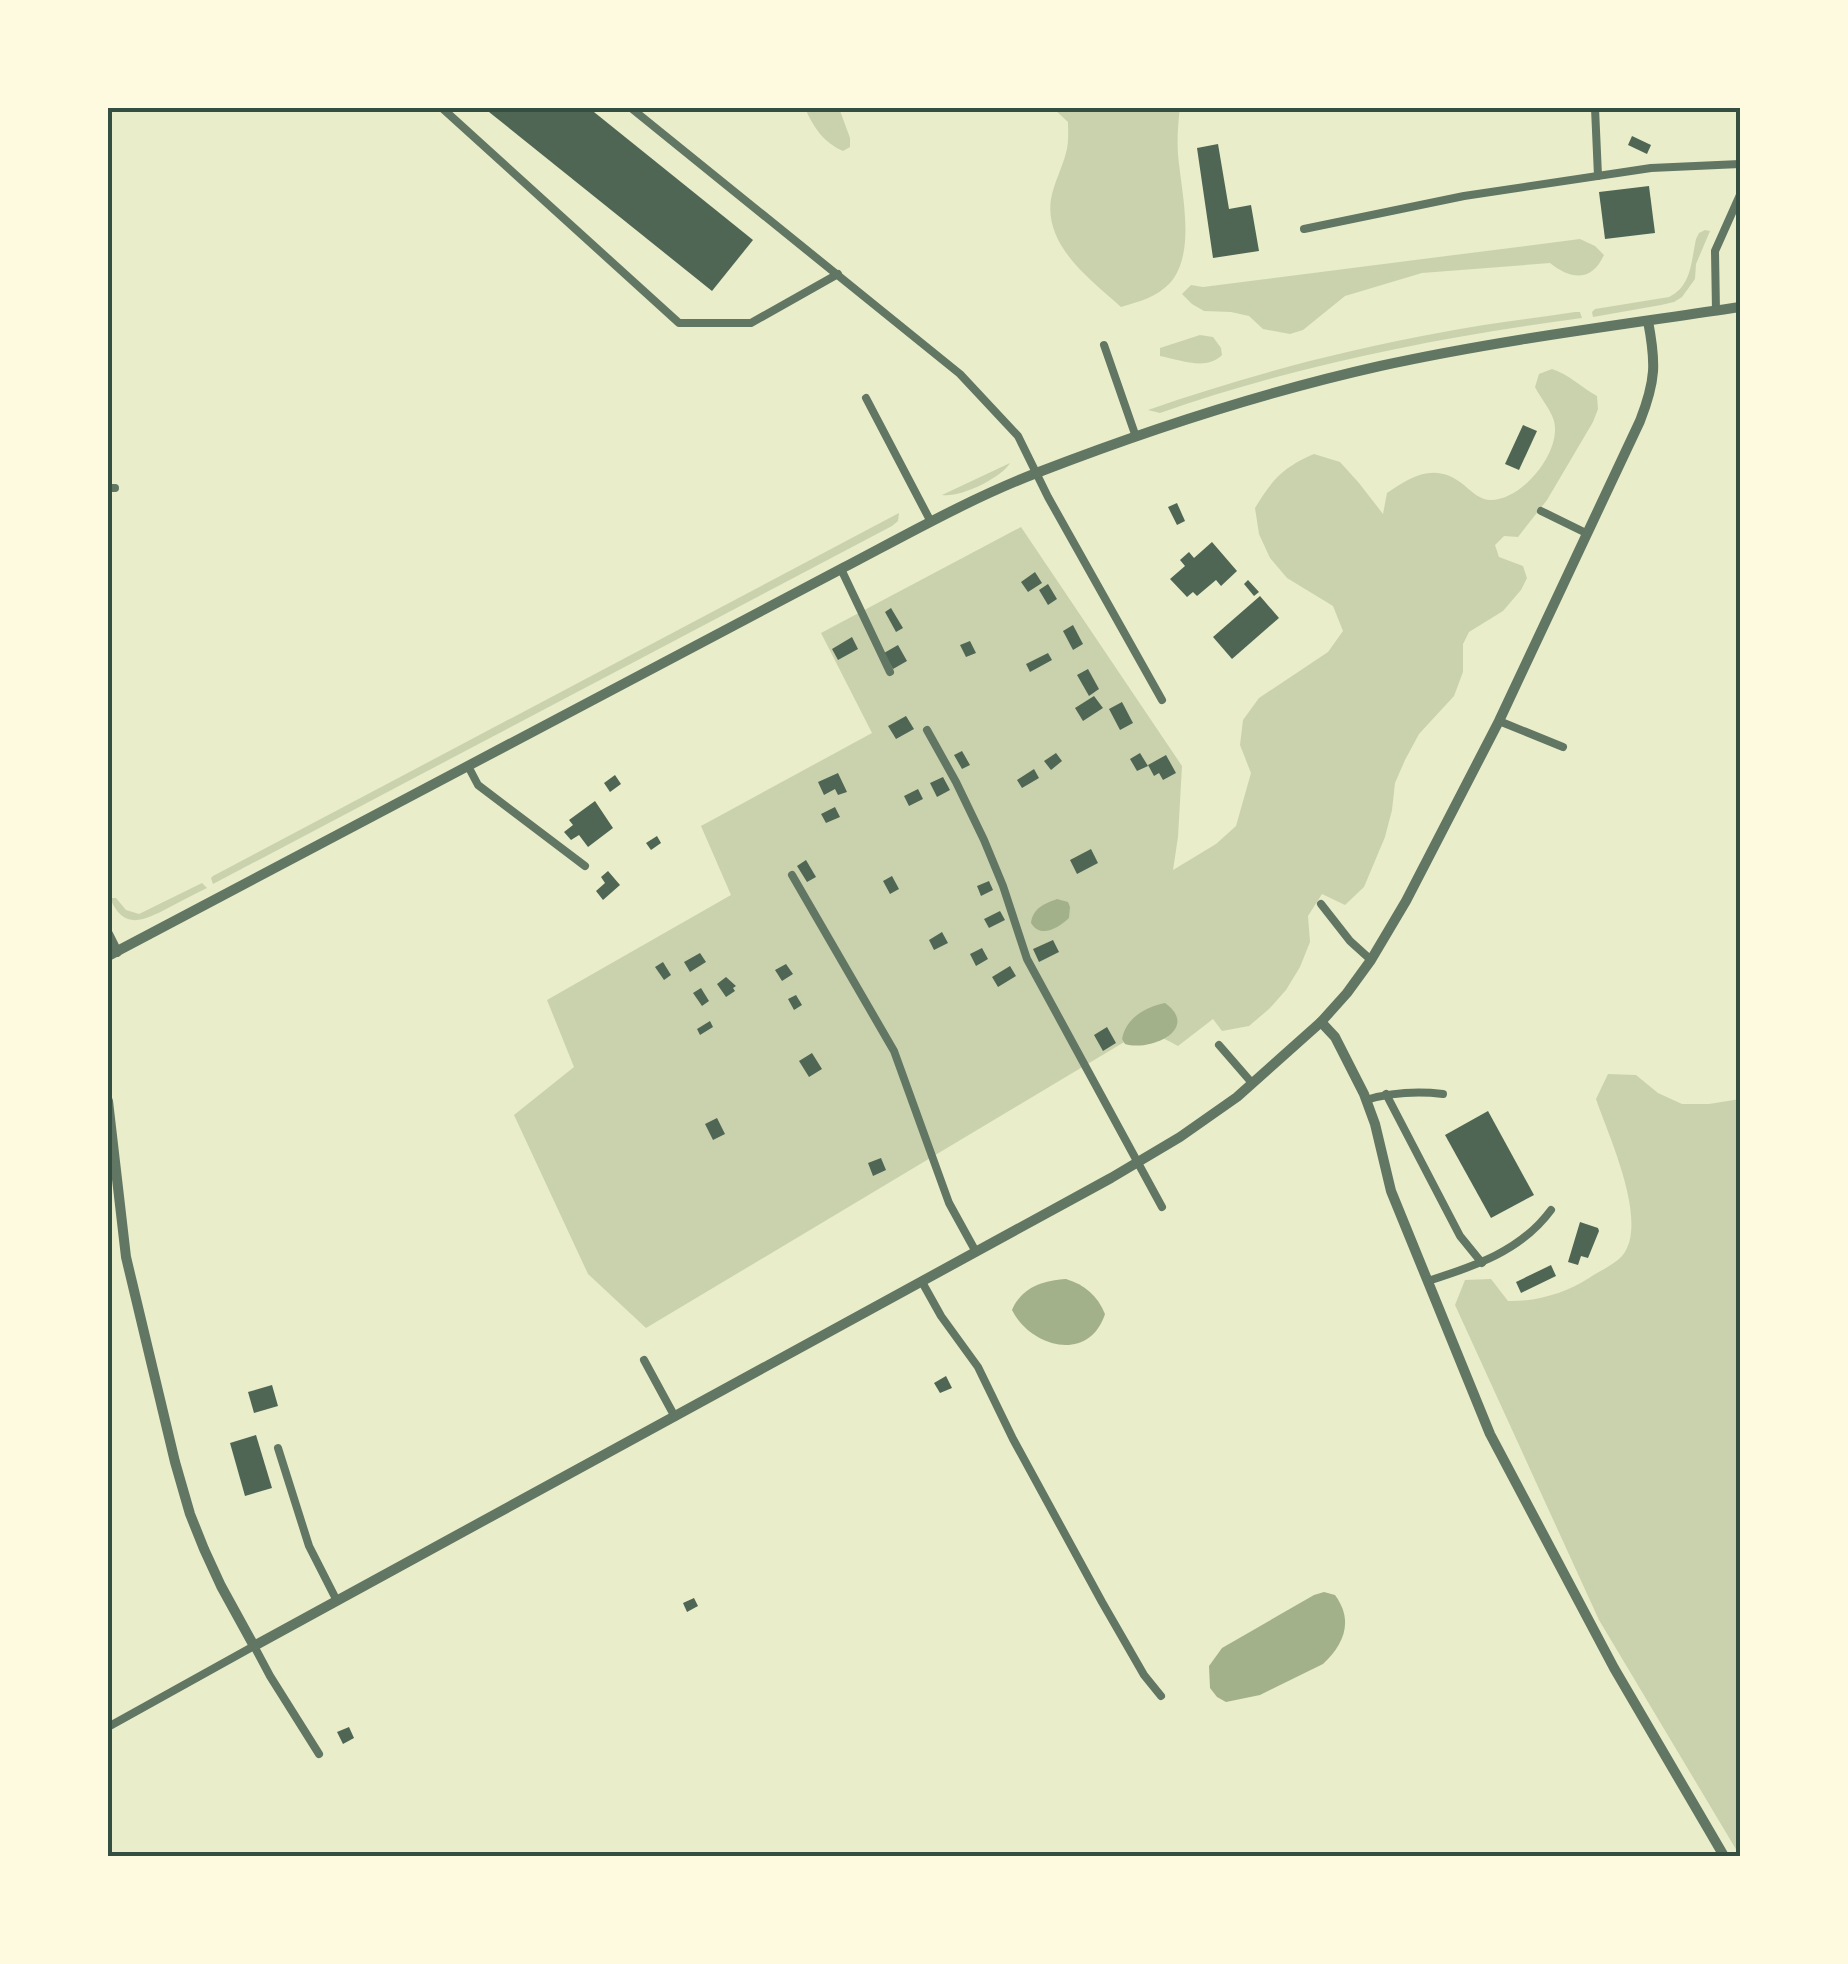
<svg xmlns="http://www.w3.org/2000/svg" width="1848" height="1964" font-family="'Source Sans 3',sans-serif">
<rect width="100%" height="100%" fill="#e9edc9"/>
<!-- green -->
<g fill="#cad2ad">
<path d="M805 108H839L850 138V147L843 151C824 143 813 127 805 108Z"/>
<path d="M1053 108H1180C1178 123 1177 139 1178 154 1181 192 1197 252 1170 283 1157 297 1138 302 1121 307 1090 279 1044 246 1051 199 1054 183 1062 168 1066 153 1069 143 1068 132 1068 122Z"/>
<path d="M1705 230 1710 231 1696 264 1695 279 1682 297 1674 302 1661 305 1593 317 1592 312 1595 309 1669 297C1692 286 1691 261 1696 239L1699 233Z"/>
<path d="M1580 239 1595 246 1604 255C1591 283 1570 279 1550 263L1422 273 1345 296 1303 330 1290 334 1263 329 1249 316 1231 312 1204 311 1192 304 1182 294 1191 285 1203 287Z"/>
<path d="M1575 312H1580L1582 318C1439 337 1297 365 1160 413L1148 410C1242 377 1340 351 1438 333 1484 324 1530 319 1575 312Z"/>
<path d="M1200 335 1213 337 1221 348 1222 355C1206 371 1181 360 1160 356V348Z"/>
<path d="M1552 369C1568 374 1581 387 1597 396L1598 409 1593 422 1547 500 1518 537 1504 536 1495 545 1499 557 1523 566 1527 578 1521 590 1503 611 1469 632 1463 644V672L1454 696 1419 734 1405 760 1395 783 1392 810 1385 837 1364 887 1345 905 1322 894 1308 916 1310 942 1300 967 1286 990 1269 1009 1249 1026 1222 1031 1213 1019 1178 1046 1146 1029 646 1328 588 1274 514 1115 574 1067 547 1000 731 895 701 826 872 733 821 633 1021 527 1182 766 1178 837 1173 870 1216 844 1236 826 1251 773 1240 745 1243 720 1259 698 1328 652 1343 631 1333 606 1287 578 1270 558 1259 534 1255 508C1273 479 1282 468 1314 454L1340 462 1359 483 1383 514 1387 493C1413 475 1436 462 1464 485 1472 492 1480 500 1491 500 1522 500 1562 452 1554 421 1551 410 1540 397 1535 387L1539 374Z"/>
<path d="M1010 463C1001 478 960 498 942 495Z"/>
<polygon points="899,513 898,521 892,526 213,884 211,878 213,876"/>
<path d="M202 883 207 888C194 894 182 901 170 907 145 920 124 932 110 898H116L126 910 139 914Z"/>
<path d="M1608 1074 1636 1075 1658 1093 1682 1104H1709L1740 1099V1856L1599 1620 1455 1305 1465 1280 1491 1279 1508 1301C1535 1302 1567 1293 1589 1278 1599 1271 1614 1265 1622 1256 1650 1223 1608 1135 1596 1099Z"/>
</g>
<!-- water -->
<g fill="#a3b18a">
<path d="M1057 899 1068 902 1070 907 1069 918C1058 928 1041 939 1031 923 1033 908 1044 904 1057 899Z"/>
<path d="M1165 1003C1201 1029 1150 1052 1125 1044L1122 1039C1126 1018 1145 1007 1165 1003Z"/>
<path d="M1066 1279C1085 1285 1097 1295 1105 1314 1089 1363 1031 1348 1012 1310 1022 1287 1042 1281 1066 1279Z"/>
<path d="M1324 1592 1335 1595C1354 1621 1344 1644 1323 1664L1260 1695 1226 1702 1217 1697 1210 1688 1209 1666 1222 1648 1314 1595Z"/>
</g>
<!-- building -->
<g fill="#4f6655">
<polygon points="484,108 589,108 753,240 712,291"/>
<polygon points="1632,136 1651,145 1647,154 1628,145"/>
<polygon points="1218,144 1229,209 1251,205 1259,251 1213,258 1197,148"/>
<polygon points="1649,186 1655,233 1605,239 1599,192"/>
<polygon points="1523,425 1537,431 1519,470 1505,464"/>
<polygon points="1177,503 1185,521 1177,525 1168,507"/>
<polygon points="1212,542 1237,571 1221,586 1216,580 1197,596 1193,592 1187,597 1170,579 1185,566 1180,560 1189,552 1194,558"/>
<polygon points="1035,572 1042,583 1028,592 1021,582"/>
<polygon points="1248,580 1259,592 1254,596 1244,584"/>
<polygon points="1048,584 1057,599 1048,605 1039,590"/>
<polygon points="1260,596 1279,618 1232,659 1213,637"/>
<polygon points="891,608 903,628 896,632 885,612"/>
<polygon points="1073,625 1083,644 1073,650 1063,631"/>
<polygon points="852,637 858,649 838,660 832,649"/>
<polygon points="970,641 976,653 966,657 960,645"/>
<polygon points="898,645 907,661 893,669 884,653"/>
<polygon points="1048,653 1052,660 1030,672 1026,664"/>
<polygon points="1088,669 1099,689 1089,696 1077,675"/>
<polygon points="1094,696 1103,708 1083,721 1075,708"/>
<polygon points="1122,702 1133,723 1120,730 1109,709"/>
<polygon points="906,716 914,729 896,739 888,726"/>
<polygon points="962,751 970,765 962,769 954,755"/>
<polygon points="1056,753 1062,761 1051,770 1044,761"/>
<polygon points="1140,753 1148,766 1137,771 1130,759"/>
<polygon points="1166,755 1176,773 1163,780 1159,773 1154,776 1148,765"/>
<polygon points="1034,769 1039,778 1022,788 1017,780"/>
<polygon points="838,773 847,792 838,795 835,789 824,795 818,782"/>
<polygon points="615,775 621,784 610,792 604,783"/>
<polygon points="943,777 950,790 937,797 930,783"/>
<polygon points="918,789 923,799 909,806 904,796"/>
<polygon points="595,801 613,828 588,847 579,835 571,840 564,832 573,825 569,820"/>
<polygon points="835,807 840,817 826,823 821,814"/>
<polygon points="657,836 661,843 651,850 646,843"/>
<polygon points="1091,849 1098,863 1077,874 1070,860"/>
<polygon points="806,860 816,877 807,882 797,866"/>
<polygon points="608,871 620,885 603,900 596,891 605,883 601,877"/>
<polygon points="892,876 899,889 890,894 883,881"/>
<polygon points="989,881 993,890 981,896 977,886"/>
<polygon points="1000,911 1005,920 989,928 984,919"/>
<polygon points="942,932 948,943 934,950 929,940"/>
<polygon points="1053,940 1059,952 1039,962 1033,949"/>
<polygon points="982,948 988,959 976,966 970,954"/>
<polygon points="700,953 706,962 690,972 684,962"/>
<polygon points="663,962 671,975 664,980 655,967"/>
<polygon points="786,964 793,974 782,981 775,970"/>
<polygon points="1010,966 1016,976 998,987 992,977"/>
<polygon points="726,977 736,986 733,988 735,991 726,997 717,984"/>
<polygon points="701,988 709,1001 702,1006 693,993"/>
<polygon points="796,995 802,1005 794,1010 788,999"/>
<polygon points="710,1021 713,1027 700,1035 697,1029"/>
<polygon points="1107,1027 1116,1043 1103,1051 1094,1035"/>
<polygon points="812,1053 822,1069 809,1077 799,1061"/>
<polygon points="1488,1111 1534,1195 1491,1218 1445,1135"/>
<polygon points="717,1118 725,1134 713,1140 705,1124"/>
<polygon points="881,1158 886,1170 873,1176 868,1163"/>
<polygon points="1580,1222 1598,1228 1599,1231 1588,1258 1581,1256 1578,1265 1568,1262"/>
<polygon points="1551,1265 1556,1276 1521,1293 1516,1282"/>
<polygon points="946,1376 952,1388 940,1393 934,1383"/>
<polygon points="272,1385 278,1406 254,1413 248,1392"/>
<polygon points="256,1435 272,1488 245,1496 230,1443"/>
<polygon points="694,1598 698,1606 687,1612 683,1603"/>
<polygon points="349,1727 354,1738 343,1744 337,1732"/>
</g>
<g fill="none" stroke-linecap="round" stroke-linejoin="round">
<!-- service -->
<g stroke="#617663" stroke-width="8">
<polyline points="442,108 679,323 751,323 838,274"/>
<polyline points="631,108 960,374 1018,436 1048,497 1162,700"/>
<polyline points="1595,108 1598,176"/>
<polyline points="1304,229 1464,196 1651,168 1740,164"/>
<polyline points="1716,311 1715,251 1740,195"/>
<polyline points="1104,345 1136,437"/>
<polyline points="866,398 931,522"/>
<polyline points="108,488 115,488"/>
<polyline points="1541,511 1586,533"/>
<polyline points="841,569 890,672"/>
<polyline points="1499,721 1563,747"/>
<polyline points="927,730 956,782 984,840 1003,886 1027,959 1162,1207"/>
<polyline points="468,766 478,785 585,866"/>
<polyline points="792,875 894,1051 949,1203 976,1252"/>
<polyline points="1321,904 1350,941 1371,960"/>
<polyline points="1219,1045 1252,1083"/>
<polyline points="1386,1094 1460,1236 1482,1263"/>
<path d="M1366 1100C1393 1092 1416 1091 1443 1094"/>
<path d="M1428 1281C1475 1266 1521 1251 1551 1210"/>
<polyline points="922,1282 941,1316 978,1367 1013,1439 1102,1602 1144,1675 1161,1696"/>
<polyline points="644,1360 675,1417"/>
<polyline points="278,1448 309,1546 337,1601"/>
<polyline points="108,1727 254,1646 270,1676 319,1754"/>
</g>
<!-- minor -->
<g stroke="#617663" stroke-width="10">
<polyline points="108,934 117,952"/>
<path d="M108 956 841 569C906 535 971 498 1039 472 1150 429 1264 392 1380 366 1499 340 1620 325 1740 307"/>
<polyline points="1321,1022 1335,1037 1364,1094 1375,1124 1391,1191 1490,1434 1614,1668 1724,1856"/>
<path d="M108 1101 126 1257 175 1462 190 1514 204 1549 221 1586 254 1646 1111 1178 1180 1137 1237 1097 1321 1022 1347 993 1371 960 1406 901 1499 721 1640 421C1656 380 1656 363 1648 321"/>
</g>
</g>
<!-- border -->
<rect width="1848" height="1964" fill="none" stroke="#fefae0" stroke-width="220"/>
<rect x="110" y="110" width="1628" height="1744" fill="none" stroke="#344e41" stroke-width="4"/>
</svg>
